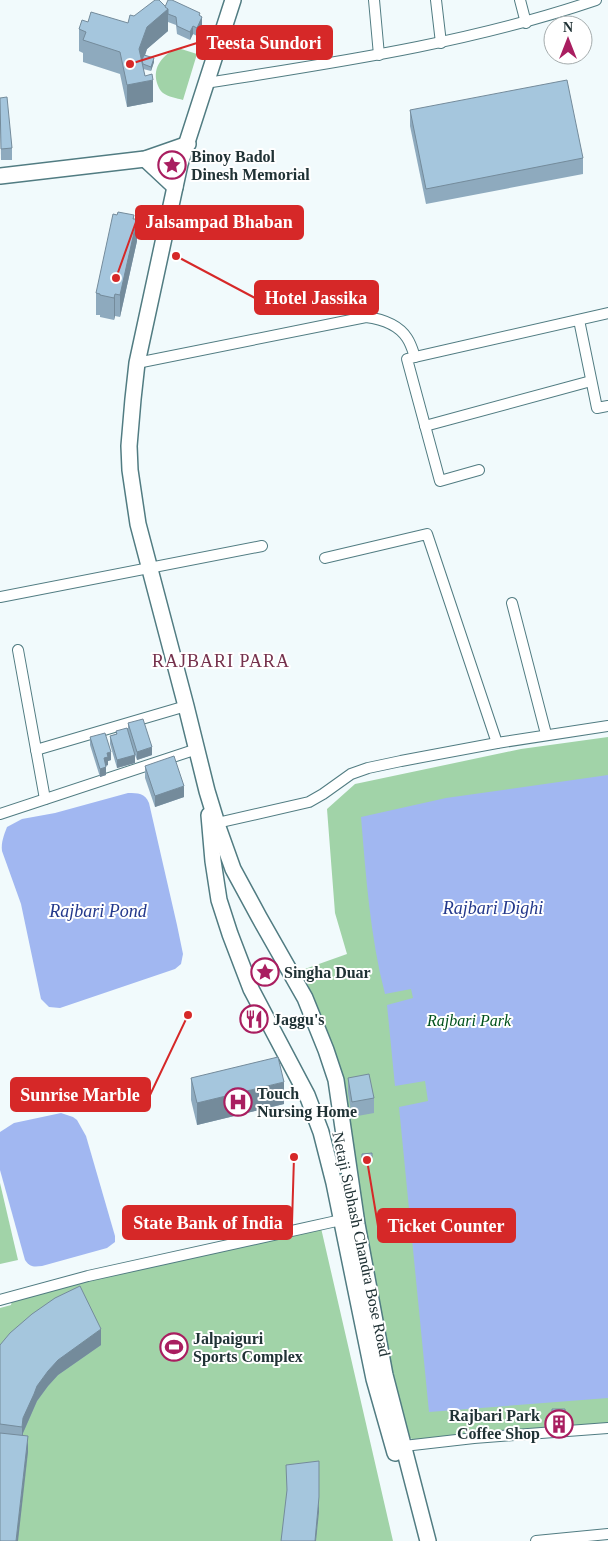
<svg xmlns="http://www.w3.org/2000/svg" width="608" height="1541" font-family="Georgia,serif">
<rect width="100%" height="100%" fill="#f1fafc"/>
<!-- green -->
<g fill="#a1d3a8">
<path d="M178 48 197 54 183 100C177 98 168 97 163 93 160 91 158 86 157 83 152 66 164 54 178 48Z"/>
<polygon points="608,737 608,1428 414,1440 408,1437 392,1376 367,1262 341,1079 320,1015 302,970 347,954 335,913 327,809 355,784 521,749"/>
<polygon points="0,1183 18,1260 0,1264"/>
<polygon points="321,1228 393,1541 0,1541 0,1308 11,1305 12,1300 63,1285"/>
</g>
<!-- water -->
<g fill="#a1b7f1">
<path d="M608 775V1398L429 1412 399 1107 428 1101 425 1081 395 1086 387 1005 413 998 411 989 385 994C370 936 366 876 361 817L446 798Z"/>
<path d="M128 793C138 793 145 793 149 803L177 925 183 954 181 964 175 969 60 1008 49 1007 41 999 21 904 2 851C1 842 4 835 7 827L22 819 55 813Z"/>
<path d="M61 1113 73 1117 77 1120 86 1136 115 1236V1242L107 1248 42 1266C33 1267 30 1267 25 1260L0 1170V1132L14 1123Z"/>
</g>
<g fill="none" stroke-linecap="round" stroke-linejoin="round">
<!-- street casing -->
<g stroke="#517c82" stroke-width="12">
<g id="street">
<polyline points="374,0 379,55"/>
<polyline points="436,0 441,43"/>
<polyline points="520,0 526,23"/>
<path d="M206 83C338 62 470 43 596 0"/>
<polyline points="579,320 597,408 608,406"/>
<polyline points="415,357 407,359 440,481 479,470"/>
<path d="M137 363 366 317C381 319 398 324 407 338 411 344 413 351 415 357L608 313"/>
<polyline points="425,426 591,381"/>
<polyline points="325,558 427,534 497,743"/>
<polyline points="0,597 262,546"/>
<polyline points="512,603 546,734"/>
<polyline points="18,650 45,799"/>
<polyline points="36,750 186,706"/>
<polyline points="0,814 197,749"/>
<polyline points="217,823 309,802 323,794 351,774 368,768 401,761 497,743 608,726"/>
<polyline points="0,1300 88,1276 341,1220"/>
<polyline points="404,1446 474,1438 608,1428"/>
<polyline points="536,1541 608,1534"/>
</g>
</g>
<!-- secondary casing -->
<g stroke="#517c82" stroke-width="18">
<g id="secondary">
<polyline points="233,0 180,164 175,187 137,363 133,399 129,446 130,470 138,524 186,706 207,791 218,827 233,869 259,917 305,998 326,1050 336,1080 357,1224 385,1375 428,1541"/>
<polyline points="145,159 175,187"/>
<polyline points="0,176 145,159 188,144"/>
<polyline points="209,815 213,861 219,900 230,934 251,989 307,1095 321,1132 334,1183 374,1379 395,1453"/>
</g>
</g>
<!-- street -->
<use href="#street" stroke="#fff" stroke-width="10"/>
<!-- secondary -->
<use href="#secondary" stroke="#fff" stroke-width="15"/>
</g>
<!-- wall -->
<g fill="#8eaabe">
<polygon points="165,7 200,16 202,25 197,36 193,34 190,40 177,34 176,25 168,22 168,31 147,49 145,55 154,62 151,71 143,69 153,102 127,107 120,74 83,62 83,53 79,51 79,29 88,22 128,23 134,16"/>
<polygon points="0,98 12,148 12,160 1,160"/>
<polygon points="410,110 583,158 583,174 426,204 410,126"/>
<polygon points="134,219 137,241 120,317 115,316 114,320 100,317 100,315 96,315 96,293"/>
<polygon points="128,723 152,755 137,760 135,755 135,763 117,768 110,744 110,736 116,734 116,731 128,731"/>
<polygon points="90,737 111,760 108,761 108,765 106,766 106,775 100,777 90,745"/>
<polygon points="145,766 184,797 155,807 145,778"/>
<polygon points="191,1078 284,1104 197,1125 191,1100"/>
<polygon points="348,1078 374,1098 374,1113 352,1117 348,1093"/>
<polygon points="372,1153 372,1162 362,1162 362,1154"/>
<polygon points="0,1345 101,1345 58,1375 48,1386 37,1401 23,1433 23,1436 28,1452 0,1541"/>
<polygon points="552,1409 565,1409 566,1431 552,1431"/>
</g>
<!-- shaded-wall -->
<g fill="#748b9b">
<polygon points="168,9 168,31 147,49 142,64 139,49 147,27"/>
<polygon points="200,13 200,20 202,17 202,25 197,36 197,28"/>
<polygon points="193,26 193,34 190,40 190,32"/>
<polygon points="154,58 154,62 151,71 151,67"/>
<polygon points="153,80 153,102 127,107 127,85"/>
<polygon points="134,215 134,233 137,219 137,241 120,317 120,295"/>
<polygon points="115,294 115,316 114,320 114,298"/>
<polygon points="152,747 152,755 137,760 137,752"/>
<polygon points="111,752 111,760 108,761 108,765 104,766 104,758 107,753"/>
<polygon points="135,755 135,763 117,768 117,760"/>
<polygon points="106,767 106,775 100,777 100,769"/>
<polygon points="184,786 184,797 155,807 155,796"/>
<polygon points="284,1082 284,1104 197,1125 197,1103"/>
<polygon points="101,1329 101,1345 58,1375 48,1386 37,1401 23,1433 22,1443 22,1427 23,1418 37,1386 48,1371 58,1360"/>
<polygon points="28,1436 28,1452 18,1541 16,1541"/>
<polygon points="319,1497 319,1512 316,1541 315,1541"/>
</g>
<!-- building -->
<g fill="#a5c6dd" stroke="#748b9b">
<polygon points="155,0 159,0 168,9 147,27 139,49 145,76 152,74 153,80 127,85 120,52 83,40 86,32 79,29 82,20 88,22 91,12 128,23 130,15 134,16"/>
<polygon points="168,0 172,0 200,13 199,15 202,17 197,28 193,26 190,32 177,26 176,17 168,14 168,9 165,7"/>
<polygon points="144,55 154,58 151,67 143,64 142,60"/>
<polygon points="567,80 583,158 426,189 410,110"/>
<polygon points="7,97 12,148 1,149 0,98"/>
<polygon points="118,212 134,215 133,219 137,219 120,295 115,294 114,298 100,295 100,294 96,293 113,214 117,215"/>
<polygon points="143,719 152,747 137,752 128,723"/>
<polygon points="127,728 135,755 117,760 110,736 117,734 116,731"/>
<polygon points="105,733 111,752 107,753 108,757 104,758 106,767 100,769 90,737"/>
<polygon points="174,756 184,786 155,796 145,766"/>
<polygon points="278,1057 284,1082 197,1103 191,1078"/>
<polygon points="369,1074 374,1098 352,1102 348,1078"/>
<polygon points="372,1153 372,1158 362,1158 362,1154"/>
<polygon points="80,1286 101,1329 58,1360 48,1371 37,1386 34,1394 23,1418 22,1427 0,1424 0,1345 10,1333 32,1314 55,1298"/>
<polygon points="552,1409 565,1409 566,1423 552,1423"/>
<polygon points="0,1433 28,1436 16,1541 0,1541"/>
<polygon points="319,1461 319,1497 315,1541 281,1541 287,1490 286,1465"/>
</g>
<!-- icons -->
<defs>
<g id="sight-ring" transform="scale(1.4375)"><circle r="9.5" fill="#fff" stroke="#a91e60" stroke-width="1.5"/><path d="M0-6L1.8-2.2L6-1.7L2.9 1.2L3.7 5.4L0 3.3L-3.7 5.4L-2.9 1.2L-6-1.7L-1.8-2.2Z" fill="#a91e60"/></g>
<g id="restaurant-ring" transform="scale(1.4375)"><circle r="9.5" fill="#fff" stroke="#a91e60" stroke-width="1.5"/><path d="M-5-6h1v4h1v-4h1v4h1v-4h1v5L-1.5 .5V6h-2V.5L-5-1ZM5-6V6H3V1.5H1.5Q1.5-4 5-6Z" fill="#a91e60"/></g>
<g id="hospital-ring" transform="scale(1.4375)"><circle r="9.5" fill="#fff" stroke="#a91e60" stroke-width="1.5"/><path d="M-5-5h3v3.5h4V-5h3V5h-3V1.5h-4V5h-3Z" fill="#a91e60"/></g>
<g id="stadium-ring" transform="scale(1.4375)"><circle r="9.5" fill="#fff" stroke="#a91e60" stroke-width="1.5"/><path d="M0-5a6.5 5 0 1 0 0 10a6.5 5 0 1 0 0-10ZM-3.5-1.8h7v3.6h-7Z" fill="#a91e60"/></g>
<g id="building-ring" transform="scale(1.4375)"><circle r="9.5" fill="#fff" stroke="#a91e60" stroke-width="1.5"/><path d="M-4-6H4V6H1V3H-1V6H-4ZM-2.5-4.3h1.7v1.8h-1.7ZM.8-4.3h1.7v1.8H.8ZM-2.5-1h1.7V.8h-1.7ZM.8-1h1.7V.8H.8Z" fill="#a91e60"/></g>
</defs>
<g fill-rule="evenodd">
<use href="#sight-ring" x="172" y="165"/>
<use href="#sight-ring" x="265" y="972"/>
<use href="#restaurant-ring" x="254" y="1019"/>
<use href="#hospital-ring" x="238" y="1102"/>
<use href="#stadium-ring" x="174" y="1347"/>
<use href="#building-ring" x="559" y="1424"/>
</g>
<g text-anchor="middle" stroke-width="4" stroke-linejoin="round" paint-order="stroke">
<!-- poi labels -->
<g font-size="16" font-weight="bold" fill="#203235" stroke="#fff" text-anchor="start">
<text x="191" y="162">Binoy Badol<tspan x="191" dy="18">Dinesh Memorial</tspan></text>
<text x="284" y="978">Singha Duar</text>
<text x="273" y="1025">Jaggu's</text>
<text x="257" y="1099">Touch<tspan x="257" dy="18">Nursing Home</tspan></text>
<text x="193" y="1344">Jalpaiguri<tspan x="193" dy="18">Sports Complex</tspan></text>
<text x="540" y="1421" text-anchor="end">Rajbari Park<tspan x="540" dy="18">Coffee Shop</tspan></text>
</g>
<!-- park labels -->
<g font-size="16" font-style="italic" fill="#00521d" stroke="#fff">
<text x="469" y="1026">Rajbari Park</text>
</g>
<!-- street labels -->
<g font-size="16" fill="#203235" stroke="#fff">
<text transform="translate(362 1244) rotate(78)" y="6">Netaji Subhash Chandra Bose Road</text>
</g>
<!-- neighbourhood labels -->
<g font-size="18" letter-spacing="1" fill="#75314c" stroke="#fff">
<text x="221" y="667">RAJBARI PARA</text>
</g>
<!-- water labels -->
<g font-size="18" font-style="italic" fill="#24398c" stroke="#fff">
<text x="493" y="914">Rajbari Dighi</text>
<text x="98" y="917">Rajbari Pond</text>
</g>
</g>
<!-- callouts -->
<path fill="none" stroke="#d62828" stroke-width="2" d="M130 64L197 43M116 278L136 222M176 256L255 298M188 1015L150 1095M294 1157L292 1223M367 1160L378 1226"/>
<g fill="#d62828" stroke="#fff" stroke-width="2">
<circle cx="130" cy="64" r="5"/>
<circle cx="116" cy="278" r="5"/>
<circle cx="176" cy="256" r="5"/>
<circle cx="188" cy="1015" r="5"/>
<circle cx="294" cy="1157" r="5"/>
<circle cx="367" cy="1160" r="5"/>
</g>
<g fill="#d62828" stroke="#d62828" stroke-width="2">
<rect x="197" y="26" width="135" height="33" rx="5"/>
<rect x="136" y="206" width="167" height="33" rx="5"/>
<rect x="255" y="281" width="123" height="33" rx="5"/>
<rect x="11" y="1078" width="139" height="33" rx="5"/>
<rect x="123" y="1206" width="169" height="33" rx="5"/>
<rect x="378" y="1209" width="137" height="33" rx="5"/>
</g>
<g font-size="18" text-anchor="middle" font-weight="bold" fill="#fff">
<text x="264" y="49">Teesta Sundori</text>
<text x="219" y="228">Jalsampad Bhaban</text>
<text x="316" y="304">Hotel Jassika</text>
<text x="80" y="1101">Sunrise Marble</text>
<text x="208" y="1229">State Bank of India</text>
<text x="446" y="1232">Ticket Counter</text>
</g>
<!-- north arrow -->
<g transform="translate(568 40)"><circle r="24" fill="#ffffff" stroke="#a6adae"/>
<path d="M0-4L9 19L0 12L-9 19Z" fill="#a91e60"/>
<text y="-8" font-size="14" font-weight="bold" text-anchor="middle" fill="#203235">N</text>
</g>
</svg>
